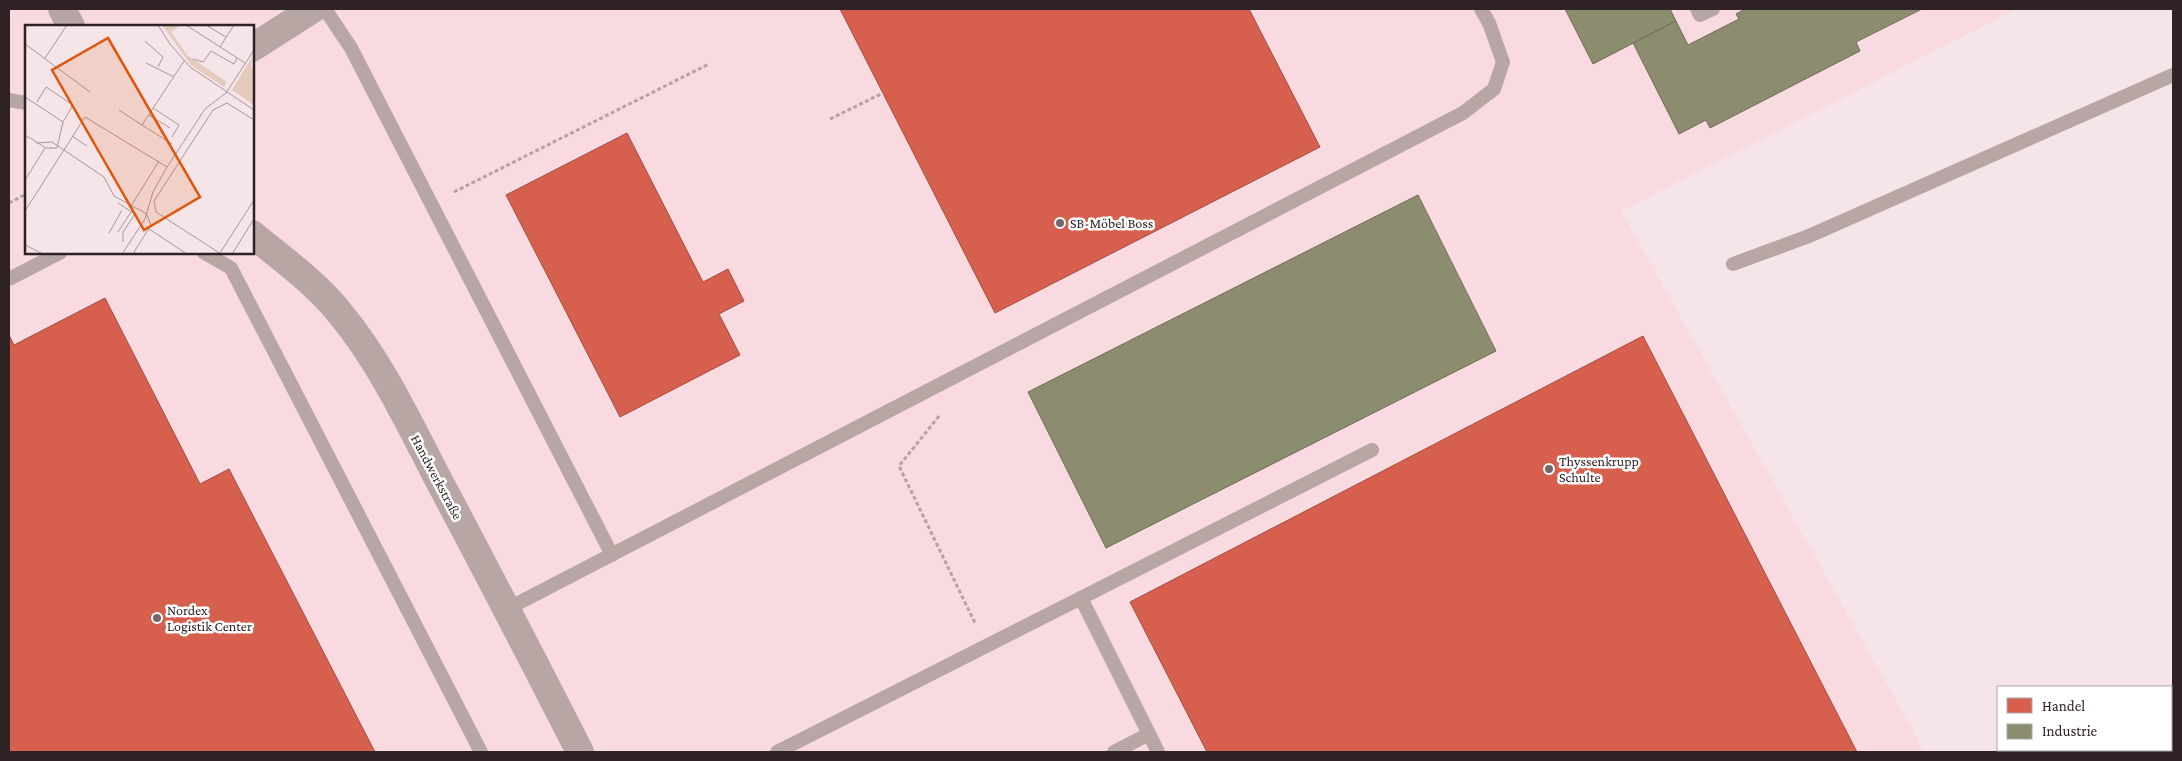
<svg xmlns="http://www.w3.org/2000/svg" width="2182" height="761" font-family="'Crimson Pro',serif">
<rect width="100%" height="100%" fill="#f5e5e8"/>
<!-- built -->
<path fill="#f9dae1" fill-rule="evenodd" d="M9 9H2017L1621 211 1925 752H9ZM26 26H252V252H26Z"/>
<!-- shops -->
<g fill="#d6604d" stroke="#a44d41">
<polygon points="840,9 1249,9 1320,147 995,313"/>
<polygon points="627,133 703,282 728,269 744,301 719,314 740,355 620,417 506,195"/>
<polygon points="105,298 200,484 229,469 375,752 9,752 9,335 14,345"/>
<polygon points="1643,336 1857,752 1207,752 1130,602"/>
</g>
<!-- industry -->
<g fill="#8c8c6e" stroke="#706c58">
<polygon points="1565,9 1670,9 1676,21 1593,64"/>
<polygon points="1745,9 1922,9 1856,42 1860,51 1710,128 1706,120 1679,134 1633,43 1676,21 1688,45 1739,19 1736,14"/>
<polygon points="1418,195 1496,351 1106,548 1028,392"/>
</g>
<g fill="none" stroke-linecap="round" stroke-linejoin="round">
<!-- path -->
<g stroke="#b3a4a4" stroke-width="3" stroke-dasharray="4 2.5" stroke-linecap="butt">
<polyline points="830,119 883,93"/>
<polyline points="454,192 709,64"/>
<polyline points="9,203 26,194"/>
<polyline points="939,416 899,466 975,623"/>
</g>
<!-- service -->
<g stroke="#b7a6a3" stroke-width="14">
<polyline points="325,9 351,48 612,555"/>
<polyline points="1697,9 1700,15 1713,9"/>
<polyline points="9,100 26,103"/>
<polyline points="203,252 231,268 481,752"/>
<polyline points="1733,264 1809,236 2173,75"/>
<polyline points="9,279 61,252"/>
<polyline points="507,609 1463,113 1494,89 1503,62 1489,23 1481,9"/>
<polyline points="777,752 1081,598"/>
<polyline points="1114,752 1149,734"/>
<polyline points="1158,752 1081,598 1372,450"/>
</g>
<!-- minor -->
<g stroke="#b7a6a3" stroke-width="28">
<polyline points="62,9 71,26"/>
<polyline points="252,48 313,9"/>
<path d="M252 234C282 259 315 282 339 312 380 361 408 421 437 477 486 569 533 660 580 752"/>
</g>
</g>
<!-- markers -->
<g fill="#746669" stroke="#fff" stroke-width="2">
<circle cx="1060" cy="223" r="5"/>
<circle cx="1549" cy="469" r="5"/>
<circle cx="157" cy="618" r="5"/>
</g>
<g text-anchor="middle" stroke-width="5" stroke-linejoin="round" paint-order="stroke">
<!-- poi labels -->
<g font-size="14" fill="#2f2225" stroke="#fff" text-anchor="start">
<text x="1070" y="228">SB-Möbel Boss</text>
<text x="1559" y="466">Thyssenkrupp<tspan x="1559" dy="16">Schulte</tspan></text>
<text x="167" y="615">Nordex<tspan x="167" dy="16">Logistik Center</tspan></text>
</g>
<!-- street labels -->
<g font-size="14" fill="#2f2225" stroke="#fff">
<text transform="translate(437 477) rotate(62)" y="5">Handwerkstraße</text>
</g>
</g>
<!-- overview -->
<g transform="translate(25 25)">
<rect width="229" height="229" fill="#f5e5e8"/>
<path d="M137 0H156L146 7 162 30 202 57 199 62 166 40ZM227 32 226 42 229 44V80L207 65Z" fill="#e4cbbe"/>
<path fill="none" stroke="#a6979a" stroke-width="1" d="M133 0 145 19 165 42 229 85M161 0 220 38M181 0 201 12M120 16 138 32 133 42M0 19 65 67M195 22 209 0M20 33 42 0M168 34 178 37 186 26 209 39 212 33M121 38 149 52M0 72 38 97M12 77 21 62 48 80 38 97 32 123M128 83 154 100 147 112M94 85 117 100 159 36M124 90 145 103M117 100 147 119M0 110 21 123H32M47 111 62 121M11 118 27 117 79 152 89 171 122 189M0 155 20 123M93 178 110 189 98 207V217M106 181 134 136M0 186 60 92 142 142M124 204 162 229M93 207 106 187M84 208 97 185M0 220 18 229M195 228 229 175M97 229 120 194 128 167 142 142 180 84 201 68 229 25M111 229 109 227 126 200 122 190M196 229 131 187 129 176 188 85 202 78 229 95M207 229 229 194"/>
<path fill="#df560d" fill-opacity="0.15" stroke="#df560d" stroke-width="2.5" d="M83 13 175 172 119 205 27 45Z"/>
<rect width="229" height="229" fill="none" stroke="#2f2225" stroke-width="2.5"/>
</g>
<!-- border -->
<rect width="2182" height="761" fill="none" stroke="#2f2225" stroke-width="20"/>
<!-- legend -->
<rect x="1997" y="686" width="175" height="65" fill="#ffffff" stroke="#aca7a8"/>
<rect x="2007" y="698" width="25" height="15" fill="#d6604d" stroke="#aca7a8"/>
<text x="2042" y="711" font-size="15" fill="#2f2225">Handel</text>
<rect x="2007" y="724" width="25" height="15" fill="#8c8c6e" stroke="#aca7a8"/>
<text x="2042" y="736" font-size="15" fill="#2f2225">Industrie</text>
</svg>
